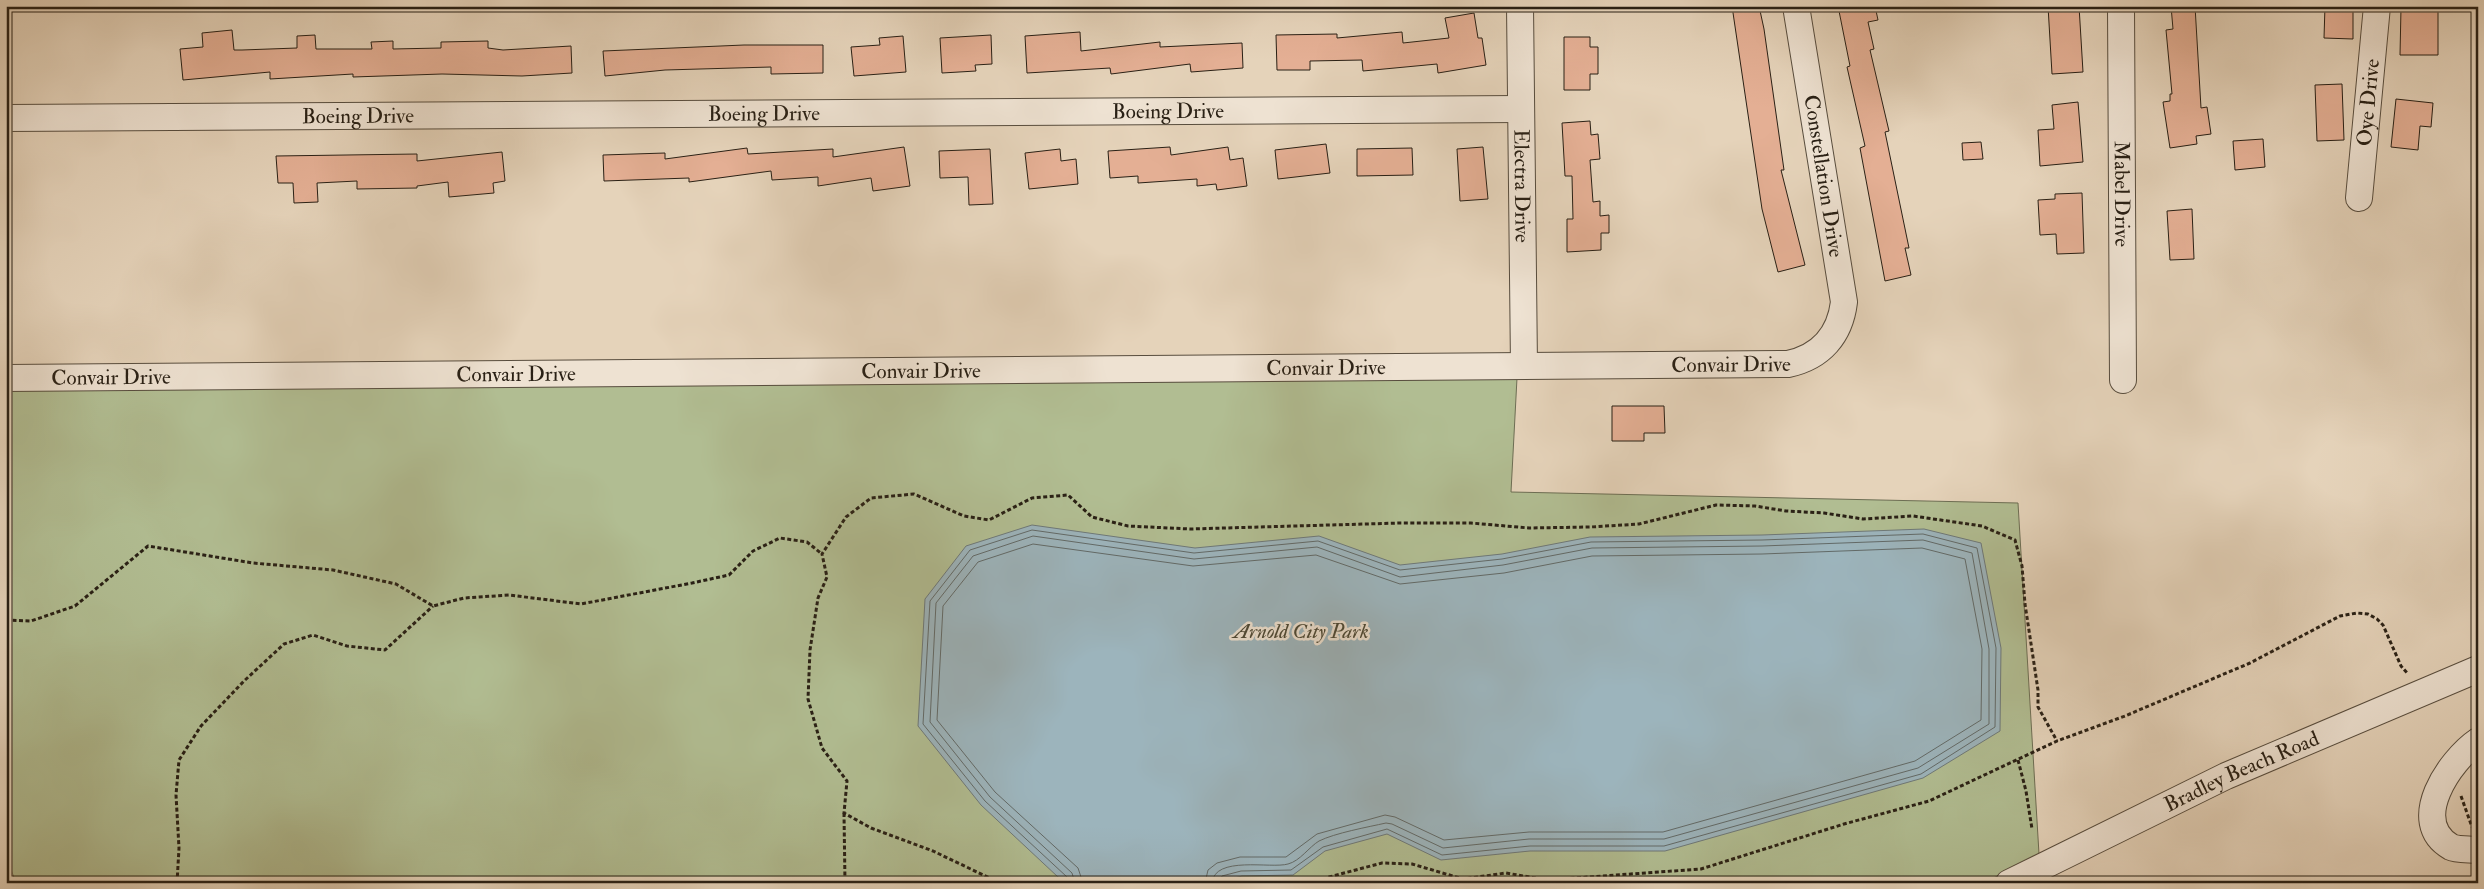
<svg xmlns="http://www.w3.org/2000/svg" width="2484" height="889" font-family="'IM FELL Double Pica',serif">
<rect width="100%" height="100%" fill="#e5d3ba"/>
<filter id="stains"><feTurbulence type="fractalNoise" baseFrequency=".004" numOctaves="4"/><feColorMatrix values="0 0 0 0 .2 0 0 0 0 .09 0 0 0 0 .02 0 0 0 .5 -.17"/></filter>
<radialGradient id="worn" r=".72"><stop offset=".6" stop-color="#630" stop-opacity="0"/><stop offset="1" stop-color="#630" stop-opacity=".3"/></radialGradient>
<!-- green -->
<polygon fill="#b1bd92" stroke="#6d6e54" points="1517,378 1511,492 2018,503 2039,854 1984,883 16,883 6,856 6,387"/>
<!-- water -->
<polygon fill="#9cb4bc" stroke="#6e7979" points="1032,525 1195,548 1319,536 1400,565 1502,554 1590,537 1762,535 1924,529 1981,543 2001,648 2000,731 1923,778 1665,851 1530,851 1441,860 1387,834 1325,851 1293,875 1242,876 1215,883 1068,883 1058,877 981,805 918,726 925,599 966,546"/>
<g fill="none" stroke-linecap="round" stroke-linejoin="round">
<!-- shore -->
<g stroke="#626a68" stroke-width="1">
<polyline points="1069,883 1067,877 985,801 923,724 930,601 970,550 1032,530 1194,553 1318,541 1400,570 1502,559 1591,542 1762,540 1923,534 1977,548 1996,648 1995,727 1921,774 1664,846 1530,846 1442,855 1387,829 1323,847 1291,870 1241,871 1222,876 1219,883"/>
<path d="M1075 883 1072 873 990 797 930 722 936 603 973 556 1033 536 1194 559 1317 547 1400 577 1503 565 1592 548 1762 546 1923 540 1972 553 1989 649V724L1918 768 1664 839H1529L1443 848 1392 824 1386 823C1368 827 1335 833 1319 841 1309 847 1300 861 1288 864 1271 869 1214 855 1212 883"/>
<polyline points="1083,883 1078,868 995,792 937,720 943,606 978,562 1033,544 1193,566 1316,555 1400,584 1504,573 1592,556 1762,554 1922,548 1965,559 1982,649 1981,720 1915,761 1663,832 1529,832 1444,840 1395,817 1385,815 1317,834 1286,857 1240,857 1217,863 1208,870 1205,883"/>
</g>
</g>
<!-- building -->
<g fill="#e4af94" stroke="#292015">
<polygon points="1732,6 1759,6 1764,29 1784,170 1781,170 1805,265 1778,272 1762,209"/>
<polygon points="1838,6 1875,6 1878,20 1868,22 1874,49 1870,50 1889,131 1885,132 1909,248 1905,248 1911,275 1885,281 1860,148 1865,146 1847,67 1850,66"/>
<polygon points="2048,6 2079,6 2083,72 2052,74"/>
<polygon points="2171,6 2195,6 2201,108 2207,107 2211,134 2196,136 2197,144 2170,148 2163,102 2170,101 2170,94 2172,94 2166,30 2173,29"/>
<polygon points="2325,6 2353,6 2353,39 2324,38"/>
<polygon points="2401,8 2438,8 2438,55 2400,55"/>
<polygon points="1474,13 1478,38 1482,38 1486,65 1438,73 1437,64 1363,71 1362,60 1310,61 1310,70 1277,70 1276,35 1337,34 1337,38 1402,32 1403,43 1449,38 1445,18"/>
<polygon points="232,30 234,50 242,50 297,48 297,36 315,35 316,49 372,49 371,42 393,41 393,49 441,48 441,42 488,41 488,48 503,50 571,46 572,73 522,76 442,74 353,77 353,74 270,79 270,72 183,80 180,49 203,47 202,33"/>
<polygon points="1080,32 1081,51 1160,42 1160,47 1242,43 1243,68 1191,72 1190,64 1111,74 1110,68 1027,73 1025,36"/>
<polygon points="991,35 992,64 975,65 976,71 942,73 940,38"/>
<polygon points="903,36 906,72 854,76 851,47 880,45 879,38"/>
<polygon points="1564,37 1590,37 1590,47 1598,47 1598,74 1590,74 1590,90 1564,90"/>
<polygon points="744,45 823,45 823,73 771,74 771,67 665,70 605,76 603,51"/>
<polygon points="2342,84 2344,140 2317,141 2315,85"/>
<polygon points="2396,99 2433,103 2431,127 2420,126 2418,150 2391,147"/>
<polygon points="2078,102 2083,162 2040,166 2038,130 2054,129 2052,105"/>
<polygon points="1590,121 1591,135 1598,134 1600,159 1590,160 1593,202 1600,201 1600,216 1609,215 1609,233 1601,233 1601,250 1567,252 1567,219 1573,219 1572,176 1565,176 1562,123"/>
<polygon points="2263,139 2265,167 2235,170 2233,141"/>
<polygon points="1981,142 1983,159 1963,160 1962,143"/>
<polygon points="1326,144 1330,173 1278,179 1275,150"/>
<polygon points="904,147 910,186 873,191 871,178 818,186 818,177 772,180 771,171 689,182 689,178 604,181 603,155 665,153 665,159 747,148 748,154 833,149 833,157"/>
<polygon points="1170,147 1171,155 1228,147 1230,160 1243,158 1247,186 1217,190 1216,184 1197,186 1197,179 1138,183 1138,176 1110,178 1108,151"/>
<polygon points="1483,147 1488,199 1460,201 1457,149"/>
<polygon points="1412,148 1413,175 1357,176 1357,149"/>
<polygon points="990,149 993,204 969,205 968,177 940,178 939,151"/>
<polygon points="1060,149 1061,161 1076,159 1078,184 1029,189 1025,153"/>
<polygon points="502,152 505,181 493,183 494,193 449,197 448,182 417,186 417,188 357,189 357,181 317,183 318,202 294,203 293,183 278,183 276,156 417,154 417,161"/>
<polygon points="2082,193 2084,253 2057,254 2056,234 2040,235 2038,200 2055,199 2055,194"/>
<polygon points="2192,209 2194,259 2170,260 2167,211"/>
<polygon points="1612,406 1664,406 1665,433 1644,433 1644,441 1612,441"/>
</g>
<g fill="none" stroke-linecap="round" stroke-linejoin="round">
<!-- minor casing -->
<g stroke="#584d3e" stroke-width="28">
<g id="minor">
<path id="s1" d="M1520 6 1524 366"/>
<path id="s2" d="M2121 6 2123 380"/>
<path id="s3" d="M6 118 1520 109"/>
<path id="s4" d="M2359 198 2377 6"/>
<path id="s5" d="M6 378 1788 364C1821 357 1840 335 1844 302L1796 6"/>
<path d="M2478 741C2450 760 2407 822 2451 847 2457 850 2470 849 2478 850"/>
<path id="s6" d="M2009 883 2226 776 2478 669"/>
</g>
</g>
<!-- path -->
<g stroke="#292015" stroke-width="3" stroke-dasharray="4 2.5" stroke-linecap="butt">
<polyline points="6,620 31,621 75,606 148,546 253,563 333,570 396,584 433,606 464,598 509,595 581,604 692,583 729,575 753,551 780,538 807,542 822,554"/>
<polyline points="2018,760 2026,791 2032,829"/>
<polyline points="2461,796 2472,827"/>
<polyline points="844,813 845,883"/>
<polyline points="177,883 179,848 176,795 179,760 201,726 244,681 284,644 313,635 347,646 385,650 433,606"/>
<polyline points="1000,883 933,851 871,828 844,813 847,781 822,748 808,699 810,650 818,598 827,577 822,554 846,517 871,498 914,494 964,516 989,520 1032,498 1068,495 1092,517 1128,526 1190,529 1400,523 1471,523 1529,528 1590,527 1639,524 1716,505 1755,506 1786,511 1824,513 1863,519 1913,516 1982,526 2015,540 2022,566 2025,604 2038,690 2038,707 2057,741"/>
<polyline points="1317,883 1329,877 1382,863 1412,864 1463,879 1506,873 1547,880 1701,869 1844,824 1929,801 2057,741 2125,716 2250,663 2340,616 2357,613 2368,614 2377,619 2383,625 2401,666 2408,674"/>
</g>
<!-- minor -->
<use href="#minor" stroke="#eee2d2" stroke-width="26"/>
</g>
<g text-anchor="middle" stroke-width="5" stroke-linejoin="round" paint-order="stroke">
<!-- street labels -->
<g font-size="21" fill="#292015" stroke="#eee2d2">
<text dy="7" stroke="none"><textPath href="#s4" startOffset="96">Oye Drive</textPath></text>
<text dy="7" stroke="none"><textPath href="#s3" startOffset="1162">Boeing Drive</textPath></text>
<text dy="7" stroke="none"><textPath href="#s3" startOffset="758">Boeing Drive</textPath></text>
<text dy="7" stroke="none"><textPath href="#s3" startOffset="352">Boeing Drive</textPath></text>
<text transform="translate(1824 176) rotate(81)" y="7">Constellation Drive</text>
<text dy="7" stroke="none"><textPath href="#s1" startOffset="180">Electra Drive</textPath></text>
<text dy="7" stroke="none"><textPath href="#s2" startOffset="188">Mabel Drive</textPath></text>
<text dy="7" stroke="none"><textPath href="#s5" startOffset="1725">Convair Drive</textPath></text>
<text dy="7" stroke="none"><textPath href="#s5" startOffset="1320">Convair Drive</textPath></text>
<text dy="7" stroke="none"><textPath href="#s5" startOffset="915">Convair Drive</textPath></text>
<text dy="7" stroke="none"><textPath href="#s5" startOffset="510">Convair Drive</textPath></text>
<text dy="7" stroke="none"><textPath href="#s5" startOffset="105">Convair Drive</textPath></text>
<text dy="7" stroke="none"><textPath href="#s6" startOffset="258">Bradley Beach Road</textPath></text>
</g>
<!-- park labels -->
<g font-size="21" font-style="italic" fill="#4b4734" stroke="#eee2d2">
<text x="1301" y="638">Arnold City Park</text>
</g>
</g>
<!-- margin -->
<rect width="2484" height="889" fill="none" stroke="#e5d3ba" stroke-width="25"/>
<rect x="8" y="8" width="2469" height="874" fill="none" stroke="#292015" stroke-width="2.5"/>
<rect x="12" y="12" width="2459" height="864" fill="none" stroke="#292015"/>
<rect width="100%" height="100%" filter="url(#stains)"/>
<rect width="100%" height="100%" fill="url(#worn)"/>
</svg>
